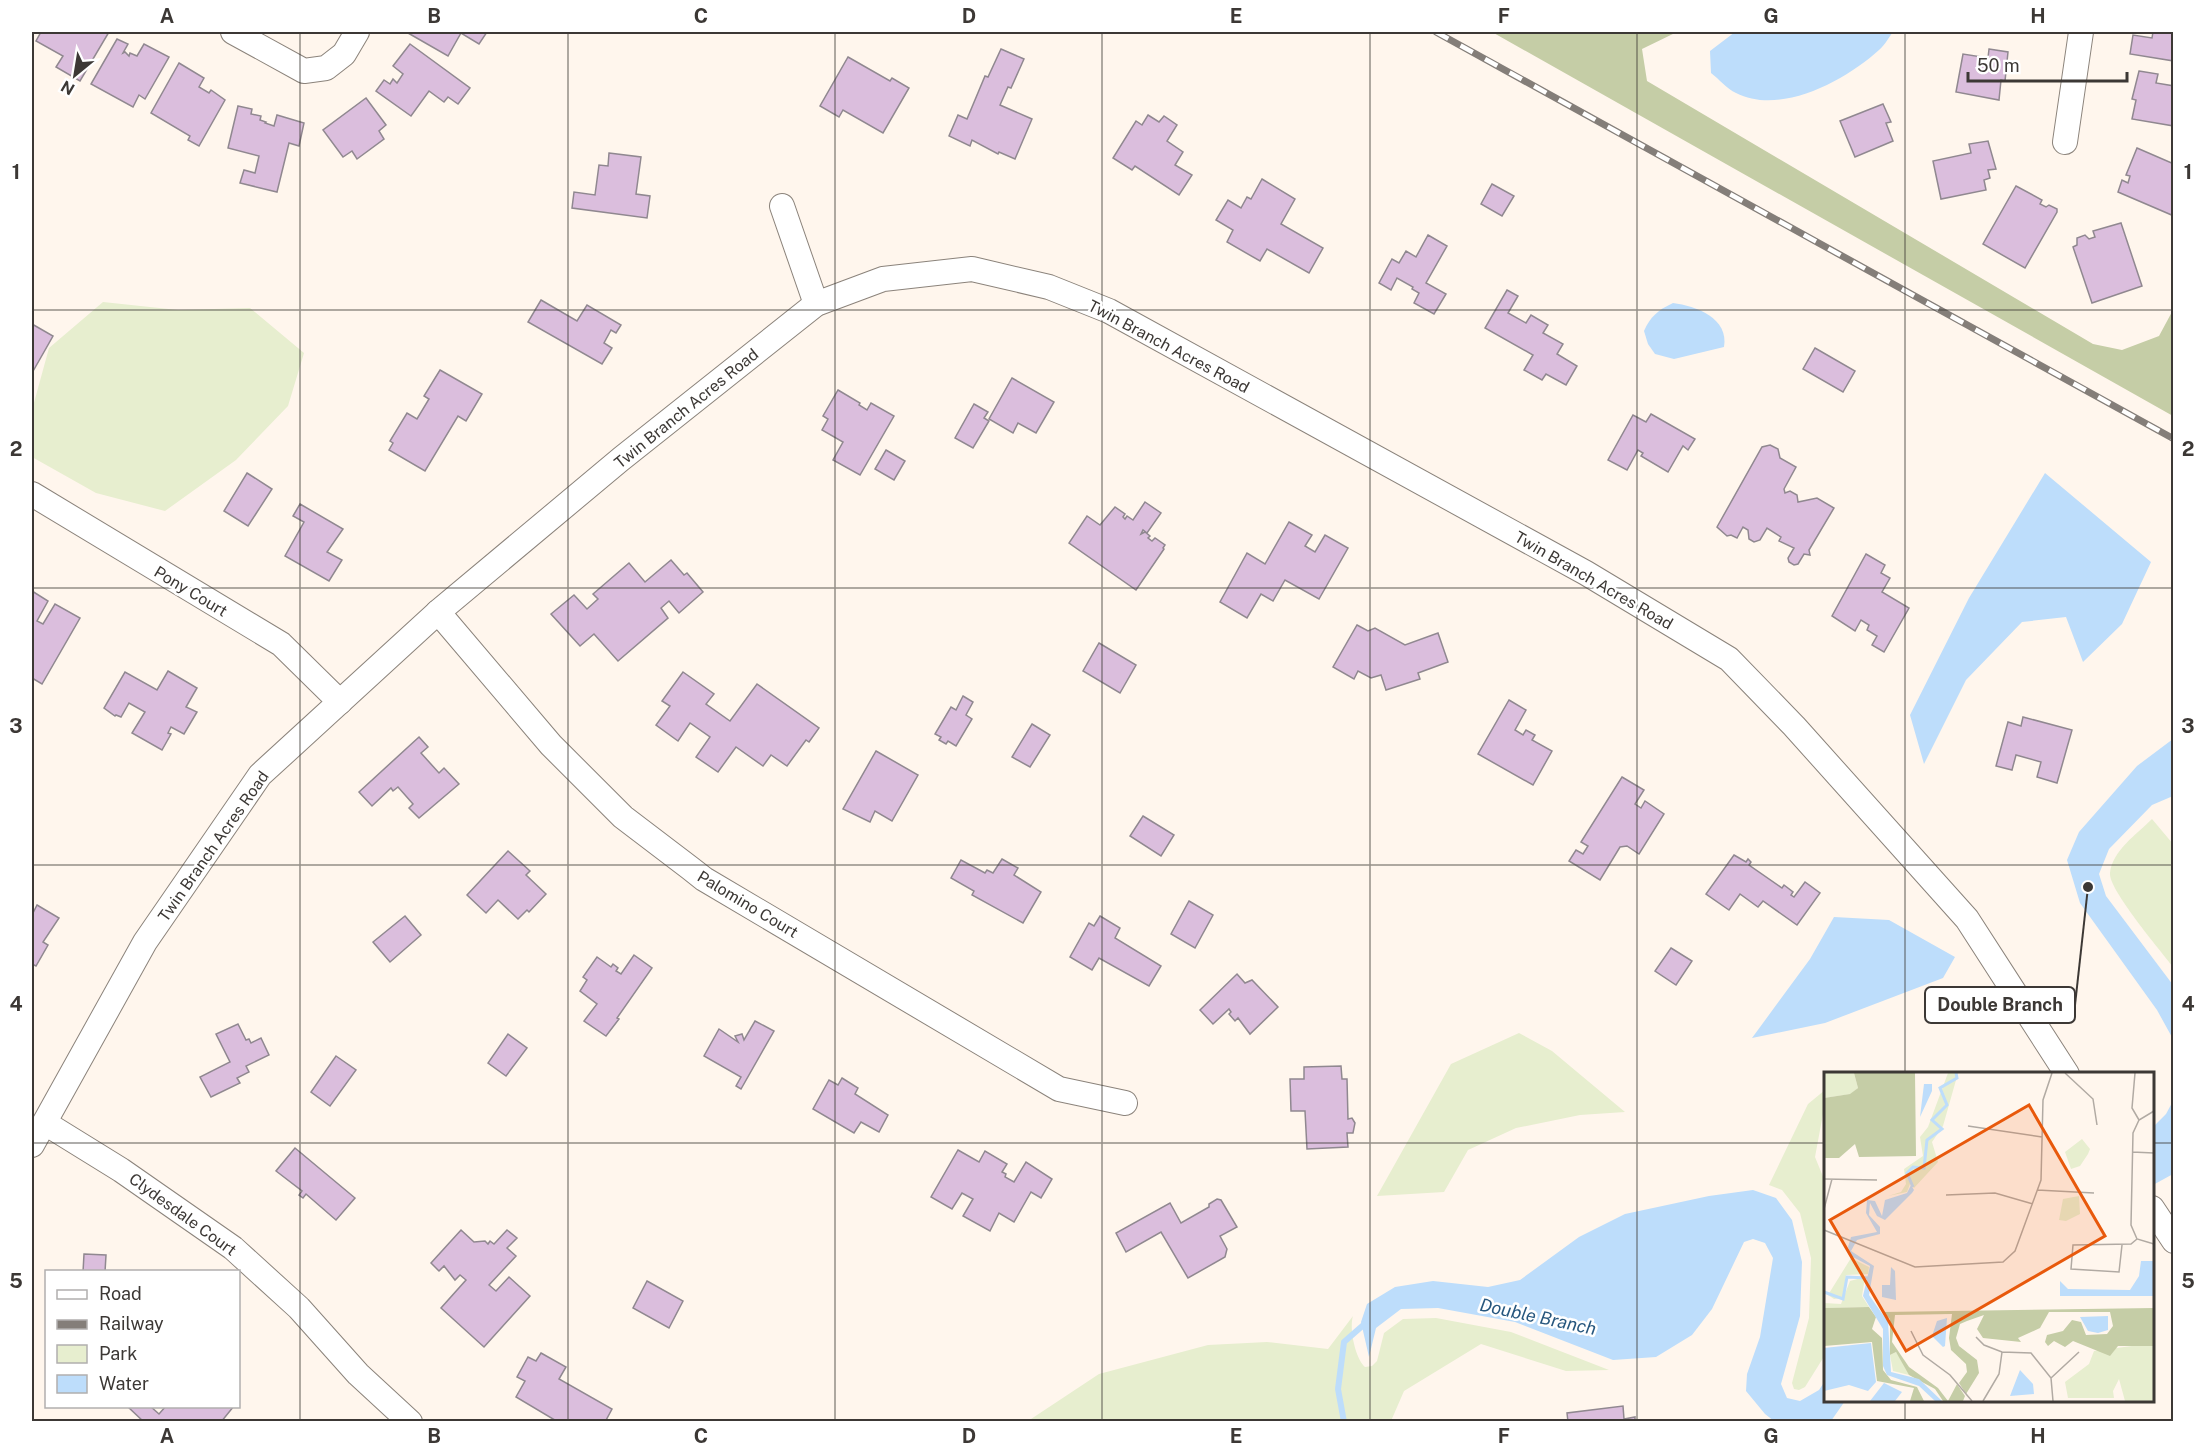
<svg xmlns="http://www.w3.org/2000/svg" width="2205" height="1453" font-family="'Public Sans',sans-serif">
<rect width="100%" height="100%" fill="#fff6ed"/>
<!-- green -->
<g fill="#e7eecf">
<polygon points="103,302 178,310 250,308 304,353 288,406 236,460 165,511 96,493 32,457 32,410 49,348"/>
<path d="M2152 819 2173 844V967C2161 951 2108 889 2110 873 2112 851 2137 834 2152 819Z"/>
<polygon points="1519,1033 1552,1051 1625,1112 1580,1115 1516,1128 1468,1150 1444,1192 1377,1196 1451,1064"/>
<polygon points="1825,1090 1825,1112 1823,1114 1815,1157 1826,1184 1825,1355 1805,1387 1799,1390 1794,1389 1792,1383 1809,1318 1811,1258 1800,1213 1782,1190 1769,1185 1808,1104"/>
<path d="M1353 1316C1349 1328 1355 1358 1365 1367L1372 1366 1377 1361 1384 1333 1403 1319 1436 1318 1511 1332 1609 1370 1566 1371 1481 1344 1404 1391 1391 1421H1030L1031 1419 1099 1374 1208 1345 1267 1342 1328 1349Z"/>
</g>
<!-- forest -->
<polygon fill="#c5cda6" points="1492,32 1677,32 1642,49 1647,81 2093,344 2122,350 2159,336 2173,310 2173,416"/>
<!-- water -->
<g fill="#bdddfb">
<path d="M1735 32H1893C1889 37 1885 45 1879 50 1846 80 1781 116 1736 93 1727 89 1719 79 1711 73L1710 51Z"/>
<path d="M1673 303C1696 306 1729 318 1724 347L1674 359 1655 354 1648 344 1644 331C1650 317 1658 310 1673 303Z"/>
<polygon points="2045,473 2151,562 2122,624 2083,662 2066,617 2022,622 1966,680 1924,764 1910,715 1969,598"/>
<polygon points="2173,739 2173,796 2152,805 2109,849 2099,874 2106,896 2173,985 2173,1039 2157,1010 2080,903 2067,860 2079,832 2137,766"/>
<polygon points="1834,917 1889,920 1955,957 1943,978 1825,1023 1752,1038 1810,959"/>
<polygon points="2173,1101 2173,1174 2153,1185 2153,1127 2166,1114"/>
<polygon points="1753,1190 1776,1198 1792,1220 1802,1262 1800,1316 1781,1384 1787,1398 1800,1401 1819,1390 1825,1381 1826,1400 1845,1401 1831,1421 1774,1421 1765,1414 1746,1391 1747,1374 1760,1337 1773,1258 1765,1243 1753,1239 1744,1242 1712,1309 1692,1335 1656,1357 1613,1360 1515,1322 1438,1308 1401,1309 1376,1328 1369,1357 1361,1322 1367,1304 1395,1287 1433,1281 1488,1287 1520,1280 1579,1237 1625,1214 1709,1196"/>
</g>
<g fill="none" stroke-linecap="round" stroke-linejoin="round">
<!-- stream -->
<polyline stroke="#bdddfb" stroke-width="6" points="1344,1422 1338,1389 1344,1342 1368,1321"/>
</g>
<!-- building -->
<g fill="#dbbedd" stroke="#908890" stroke-width="1.5">
<polygon points="41,32 109,32 80,81 56,67 63,56 36,41"/>
<polygon points="409,32 487,32 479,44 461,33 448,56 408,33"/>
<polygon points="2153,32 2174,32 2174,61 2130,54 2133,35 2152,38"/>
<polygon points="117,39 128,44 123,53 125,52 129,56 130,53 137,56 144,44 169,57 145,99 139,95 133,107 91,84"/>
<polygon points="410,44 470,88 458,104 448,97 444,102 429,91 411,116 376,91 384,80 390,84 393,79 397,83 403,74 393,66"/>
<polygon points="1001,49 1024,59 1011,88 1008,87 1000,105 1032,119 1015,159 999,152 998,154 972,140 970,146 949,136 958,115 967,119 985,76 988,77"/>
<polygon points="1989,49 2008,52 2005,81 2001,80 1999,100 1956,92 1963,54 1988,58"/>
<polygon points="848,57 890,81 892,78 909,88 883,133 843,110 839,117 820,106"/>
<polygon points="179,63 204,78 199,87 209,93 211,90 225,100 199,146 188,140 190,136 151,113"/>
<polygon points="2139,71 2158,74 2156,83 2174,86 2174,126 2132,119 2136,100 2132,99"/>
<polygon points="366,98 386,125 379,131 384,139 357,159 352,151 343,157 323,130"/>
<polygon points="1883,104 1891,122 1886,123 1893,141 1855,157 1840,121"/>
<polygon points="238,106 252,109 251,114 261,116 260,120 266,122 265,123 274,126 277,115 304,123 299,146 289,143 277,192 240,183 244,170 255,173 259,156 228,148"/>
<polygon points="1148,115 1159,122 1164,116 1177,125 1167,141 1183,152 1175,165 1192,175 1179,195 1135,166 1132,170 1113,158 1136,121 1142,125"/>
<polygon points="1988,141 1996,169 1988,170 1990,178 1984,180 1986,190 1941,199 1933,161 1971,153 1969,144"/>
<polygon points="2137,148 2174,164 2174,216 2118,192 2122,180 2128,183 2130,176 2126,175"/>
<polygon points="609,153 641,157 636,194 650,196 647,218 572,208 574,192 595,195 599,165 608,166"/>
<polygon points="1262,179 1295,199 1281,224 1323,248 1309,273 1267,249 1260,261 1227,242 1233,230 1216,220 1228,200 1241,208 1247,197 1251,199"/>
<polygon points="1492,184 1514,196 1502,216 1481,204"/>
<polygon points="2016,186 2042,200 2040,204 2046,207 2049,205 2057,209 2057,212 2025,268 1983,244"/>
<polygon points="2121,223 2142,286 2092,303 2073,247 2077,245 2077,238 2085,235 2089,239 2095,237 2093,231"/>
<polygon points="1428,235 1447,246 1426,283 1446,294 1434,314 1414,303 1419,293 1412,289 1413,287 1397,278 1391,290 1379,283 1392,259 1399,263 1406,251 1416,257"/>
<polygon points="1507,290 1518,296 1508,313 1526,323 1531,315 1548,325 1543,333 1563,344 1557,354 1577,366 1566,385 1546,374 1542,380 1524,370 1533,355 1485,328"/>
<polygon points="541,300 577,321 587,305 621,325 616,333 611,330 604,343 612,348 602,364 528,322"/>
<polygon points="32,324 53,336 32,373"/>
<polygon points="1815,348 1855,371 1843,392 1803,369"/>
<polygon points="440,370 482,394 466,421 458,416 425,471 389,450 393,443 390,441 407,413 417,419 429,399 424,396"/>
<polygon points="1012,378 1054,402 1036,433 1018,423 1013,433 989,419"/>
<polygon points="838,390 860,403 859,405 867,410 871,403 894,416 860,475 833,460 843,442 822,430 828,419 823,416"/>
<polygon points="974,404 988,412 984,418 989,421 973,448 955,438"/>
<polygon points="1651,414 1695,439 1688,450 1683,446 1668,472 1641,456 1643,453 1638,450 1627,470 1608,460 1633,415 1646,422"/>
<polygon points="1770,445 1778,449 1780,458 1796,467 1784,489 1785,493 1790,491 1797,495 1798,502 1817,498 1834,508 1809,550 1810,555 1804,554 1798,564 1794,565 1789,562 1788,558 1794,548 1779,541 1781,537 1767,528 1760,540 1754,542 1749,539 1748,530 1743,527 1737,538 1731,535 1727,536 1717,527 1762,447"/>
<polygon points="886,450 905,461 894,480 875,469"/>
<polygon points="247,473 272,489 248,526 224,511"/>
<polygon points="1145,502 1161,513 1147,533 1143,530 1141,534 1145,532 1150,536 1148,538 1152,541 1155,538 1165,545 1163,548 1164,549 1136,590 1069,543 1087,516 1100,525 1115,507 1125,514 1123,517 1125,519 1127,516 1133,520"/>
<polygon points="300,504 343,529 327,552 342,560 329,581 285,556 304,522 293,516"/>
<polygon points="1289,522 1312,535 1305,546 1315,552 1325,535 1348,548 1319,599 1285,580 1273,601 1261,594 1247,618 1220,602 1247,553 1265,564"/>
<polygon points="1866,554 1885,565 1881,573 1890,578 1882,592 1909,608 1884,652 1872,645 1877,636 1867,630 1869,625 1861,620 1855,631 1832,616"/>
<polygon points="671,560 684,575 687,573 703,592 679,613 669,601 661,608 668,618 618,661 594,634 580,646 551,614 574,595 587,609 598,599 593,594 629,563 645,582"/>
<polygon points="32,591 48,601 37,621 43,624 55,604 80,618 42,684 32,678"/>
<polygon points="1357,625 1368,631 1375,628 1405,645 1438,633 1448,662 1418,673 1420,679 1386,690 1381,675 1371,678 1358,671 1354,679 1333,667"/>
<polygon points="1099,643 1136,665 1120,693 1083,671"/>
<polygon points="168,671 197,688 186,707 197,712 184,734 171,727 168,733 171,734 162,750 132,733 145,712 129,703 121,717 116,715 115,716 104,708 125,672 157,690"/>
<polygon points="683,672 714,694 706,704 730,721 757,684 819,728 809,742 806,740 787,766 771,755 763,766 736,747 718,772 696,757 710,737 690,723 678,741 656,725 670,706 662,701"/>
<polygon points="963,696 973,702 966,715 972,719 956,746 948,741 946,744 939,740 941,737 935,734 951,707 956,710"/>
<polygon points="1509,700 1526,710 1515,730 1523,735 1526,730 1535,735 1532,740 1552,751 1533,785 1478,754"/>
<polygon points="2023,717 2072,730 2057,783 2037,777 2041,762 2016,755 2012,770 1996,766 2008,722 2021,726"/>
<polygon points="1032,724 1050,735 1030,767 1012,757"/>
<polygon points="419,737 428,747 421,753 439,773 444,768 459,784 419,818 409,808 413,804 398,787 393,791 391,788 372,806 359,792"/>
<polygon points="876,751 918,775 892,821 875,811 870,822 843,809"/>
<polygon points="1622,777 1644,790 1635,804 1641,808 1645,801 1664,814 1639,854 1627,846 1620,847 1600,880 1569,861 1576,850 1583,854 1588,846 1581,842"/>
<polygon points="1143,816 1174,835 1161,856 1130,836"/>
<polygon points="508,851 530,871 526,875 546,894 529,912 527,910 518,919 498,900 486,913 467,895"/>
<polygon points="1734,855 1746,862 1748,859 1751,862 1749,865 1782,888 1784,885 1793,892 1791,895 1794,897 1805,882 1820,893 1797,925 1763,901 1758,907 1740,894 1729,910 1706,894"/>
<polygon points="1002,859 1018,868 1014,875 1041,892 1023,923 972,895 974,891 951,878 961,860 985,873 987,870 993,873"/>
<polygon points="1189,901 1213,915 1195,948 1171,934"/>
<polygon points="37,905 59,918 43,942 48,945 36,966 32,964 32,915"/>
<polygon points="405,916 421,935 390,962 373,942"/>
<polygon points="1100,916 1120,928 1115,938 1161,966 1149,986 1099,958 1092,970 1070,957 1089,923 1094,926"/>
<polygon points="1671,948 1692,961 1676,985 1655,971"/>
<polygon points="634,955 652,968 617,1018 619,1019 606,1036 584,1021 597,1004 580,991 587,980 583,977 597,957 611,967 613,964 618,968 616,971 621,974"/>
<polygon points="1237,974 1245,983 1252,980 1278,1007 1250,1034 1238,1018 1235,1021 1229,1014 1231,1012 1229,1009 1213,1024 1200,1010"/>
<polygon points="755,1021 774,1031 741,1089 736,1086 741,1077 704,1056 719,1029 738,1042 735,1036 742,1034 744,1040"/>
<polygon points="238,1024 246,1040 249,1039 251,1043 261,1038 269,1055 246,1066 249,1072 237,1078 240,1083 211,1097 200,1077 230,1062 216,1034"/>
<polygon points="508,1034 527,1048 506,1076 488,1063"/>
<polygon points="336,1056 356,1070 330,1106 311,1092"/>
<polygon points="1341,1066 1342,1079 1347,1079 1348,1119 1352,1118 1355,1123 1353,1133 1347,1133 1348,1147 1307,1149 1305,1111 1291,1111 1290,1079 1304,1079 1304,1067"/>
<polygon points="842,1078 858,1088 855,1094 888,1115 879,1132 861,1122 854,1133 813,1109 829,1080 838,1085"/>
<polygon points="295,1148 355,1198 336,1220 306,1194 303,1198 299,1195 302,1191 276,1171"/>
<polygon points="958,1150 979,1162 985,1151 1007,1164 1002,1172 1006,1174 1005,1177 1014,1182 1026,1162 1052,1179 1041,1198 1031,1192 1014,1222 999,1213 990,1231 963,1216 973,1199 962,1193 952,1209 931,1197"/>
<polygon points="1217,1199 1221,1200 1237,1227 1220,1236 1227,1249 1225,1257 1188,1278 1161,1232 1126,1252 1116,1233 1170,1203 1181,1223 1209,1207 1209,1204"/>
<polygon points="461,1230 474,1242 485,1241 488,1244 490,1241 494,1244 507,1230 517,1238 507,1248 516,1256 489,1285 496,1291 509,1277 530,1296 484,1347 441,1308 466,1280 460,1275 455,1280 444,1266 439,1271 431,1263"/>
<polygon points="84,1254 106,1255 105,1272 83,1272"/>
<polygon points="647,1281 683,1301 669,1328 633,1308"/>
<polygon points="541,1353 566,1367 559,1379 612,1409 605,1422 558,1422 516,1397 525,1381 517,1377 528,1357 536,1361"/>
<polygon points="127,1406 150,1406 159,1414 166,1406 234,1406 221,1422 144,1422"/>
<polygon points="1623,1406 1624,1419 1635,1417 1635,1422 1568,1422 1567,1413"/>
</g>
<g fill="none" stroke-linecap="round" stroke-linejoin="round">
<!-- minor casing -->
<g stroke="#8b837b" stroke-width="26">
<g id="minor">
<polyline points="233,32 304,71 326,68 344,54 357,32"/>
<polyline points="2065,142 2081,32"/>
<polyline points="782,206 816,304"/>
<polyline points="32,494 281,644 340,702"/>
<polyline points="438,612 551,745 623,817 690,868 704,879 1059,1089 1125,1103"/>
<polyline points="45,1123 121,1170 233,1248 299,1308 358,1374 410,1422"/>
<polyline points="32,1145 145,942 260,775 438,612 621,459 816,304 883,279 972,269 1049,287 1109,311 1586,573 1729,659 1794,726 1967,919 2067,1074"/>
<polyline points="2152,1208 2174,1241"/>
</g>
</g>
<!-- minor -->
<use href="#minor" stroke="#fff" stroke-width="24"/>
<!-- rail casing -->
<g stroke="#847e79" stroke-width="7">
<polyline id="rail" points="1436,32 2174,439"/>
</g>
<!-- rail -->
<use href="#rail" stroke="#fff" stroke-width="4.5" stroke-dasharray="14" stroke-linecap="butt"/>
</g>
<!-- grid -->
<path fill="none" stroke="#3c3835" stroke-width="1.5" stroke-opacity="0.55" d="M300 32V1422M568 32V1422M835 32V1422M1102 32V1422M1370 32V1422M1637 32V1422M1905 32V1074M32 310H2174M32 588H2174M32 865H2174M32 1143H1826M2152 1143H2174M1905 1400V1422"/>
<g text-anchor="middle" stroke-width="5" stroke-linejoin="round" paint-order="stroke">
<!-- street labels -->
<g font-size="16" fill="#3c3835" stroke="#fff">
<text transform="translate(1169 346) rotate(28)" y="6">Twin Branch Acres Road</text>
<text transform="translate(686 408) rotate(-39)" y="6">Twin Branch Acres Road</text>
<text transform="translate(1594 580) rotate(30)" y="6">Twin Branch Acres Road</text>
<text transform="translate(191 591) rotate(31)" y="6">Pony Court</text>
<text transform="translate(213 846) rotate(-55)" y="6">Twin Branch Acres Road</text>
<text transform="translate(748 904) rotate(31)" y="6">Palomino Court</text>
<text transform="translate(183 1214) rotate(36)" y="6">Clydesdale Court</text>
</g>
<!-- water labels -->
<g font-size="18" font-style="italic" fill="#27577e" stroke="#fff">
<text transform="translate(1538 1317) rotate(12)" y="6">Double Branch</text>
</g>
</g>
<!-- overview -->
<g transform="translate(1824 1072)">
<rect width="330" height="330" fill="#fff6ed"/>
<path d="M0 1H30L34 16 27 22 0 26ZM124 1H134L119 54 108 70 114 90 90 116 86 112 83 120 64 124 77 120 82 112 80 97 99 84 96 65 104 55ZM258 67 266 77 264 82 256 94 247 97 241 80ZM255 124 256 142 242 149 235 148 239 127ZM27 186 45 195 44 202 22 203 19 226 10 227 4 223ZM41 205 38 224 45 235 0 236V231L17 232 26 209ZM323 272 330 274V329H301L295 307 289 319 290 326H244L241 310 265 292 270 279ZM72 280 86 299 85 303 69 299 66 283Z" fill="#e7eecf"/>
<path d="M30 1H91L92 84 35 85 31 72 15 86H0V26L26 22 34 16ZM45 235 52 245 48 257 58 266 59 298 67 308 93 315 100 329H86L90 316 53 309 48 270 0 274V236ZM330 236V274H294L286 284 249 269 241 275 230 269 224 274 221 270 223 263 239 259 248 248 257 250 262 263 283 262 289 254 286 240H225L216 256 194 266 197 270 159 266 153 257 160 243 143 249 136 252 132 266 135 274 153 288 155 301 142 322 135 311 143 300 142 292 127 278 125 266 128 242 71 243 68 270 85 295 114 316 124 329 133 312 141 324 139 329H119L111 317 85 303 72 280 66 283V247L58 240Z" fill="#c5cda6"/>
<path d="M100 12H108V19L96 45ZM87 113 90 118 88 121 61 148 53 144 46 131 45 143 56 155V162L33 168 27 179 50 194 45 223 64 250 67 300 95 307 118 329H111L95 314 63 303 59 294V257L39 224 46 194 27 184 24 175 27 165 53 160 42 141 43 128 51 129 58 144 61 128 83 121ZM317 189H330V224H236V209L244 217 306 218 315 204ZM67 195 71 199 72 228 58 225V213H66ZM284 244V258L274 261 264 259 256 245ZM123 246 121 274 119 275 108 264 113 249ZM47 271 52 310 44 319 25 313 0 319V276ZM196 298 209 312 210 322 186 324ZM60 311 78 320 71 329H46Z" fill="#bdddfb"/>
<path fill="none" stroke="#bdddfb" stroke-width="3" d="M89 115 83 101 89 95 100 96 103 68 118 57 108 48 123 33 116 16 133 6 132 1M0 220 19 227 23 205 45 206"/>
<path fill="none" stroke="#b1aaa3" stroke-width="1.5" d="M241 1 269 27 273 53M311 1 308 36 315 48M330 39 315 48 309 61 307 153 313 167 330 172M144 54 218 65M308 80 330 81M0 107 53 108M213 118 270 121M122 123 171 121 209 132M0 137 8 107M0 158 91 195 179 190 191 179 217 108 219 28 228 1M298 173 295 200 247 197 249 173 307 172 313 167M87 259 99 283 126 303 148 329M152 265 160 273 178 280 207 281 227 306 229 329M227 306 255 280M159 329 175 302 178 280"/>
<path fill="#e8590c" fill-opacity="0.15" stroke="#e8590c" stroke-width="3" d="M205 33 281 164 82 279 6 148Z"/>
<rect width="330" height="330" fill="none" stroke="#3c3835" stroke-width="3"/>
</g>
<!-- callouts -->
<path fill="none" stroke="#3c3835" stroke-width="2" d="M2088 887L2075 1005"/>
<circle fill="#3c3835" stroke="#fff" stroke-width="2" cx="2088" cy="887" r="6"/>
<rect fill="#fff" stroke="#3c3835" stroke-width="2" x="1925" y="987" width="150" height="36" rx="6"/>
<g font-size="18" text-anchor="middle" font-weight="bold" fill="#3c3835">
<text x="2000" y="1011">Double Branch</text>
</g>
<!-- border -->
<rect width="2205" height="1453" fill="none" stroke="#ffffff" stroke-width="66"/>
<!-- legend -->
<rect x="45" y="1270" width="195" height="138" fill="#ffffff" stroke="#b1afae" stroke-width="1.5"/>
<rect x="57" y="1290" width="30" height="9" fill="#ffffff" stroke="#b1afae" stroke-width="1.5"/>
<text x="99" y="1300" font-size="18" fill="#3c3835">Road</text>
<rect x="57" y="1320" width="30" height="9" fill="#847e79" stroke="#b1afae" stroke-width="1.5"/>
<text x="99" y="1330" font-size="18" fill="#3c3835">Railway</text>
<rect x="57" y="1345" width="30" height="18" fill="#e7eecf" stroke="#b1afae" stroke-width="1.5"/>
<text x="99" y="1360" font-size="18" fill="#3c3835">Park</text>
<rect x="57" y="1375" width="30" height="18" fill="#bdddfb" stroke="#b1afae" stroke-width="1.5"/>
<text x="99" y="1390" font-size="18" fill="#3c3835">Water</text>
<!-- north arrow -->
<g transform="translate(75 75) rotate(210)" stroke="#ffffff" stroke-width="4.5" paint-order="stroke">
<path d="M0-4.5L10 22L0 15L-10 22Z" fill="#3c3835"/>
<text y="-9" font-size="16" font-weight="bold" text-anchor="middle" fill="#3c3835">N</text>
</g>
<!-- scale -->
<path d="M1968 72v9h159v-9" fill="none" stroke="#3c3835" stroke-width="3"/>
<text x="1977" y="72" font-size="18" fill="#3c3835" stroke="#ffffff" stroke-width="4.5" paint-order="stroke">50 m</text>
<rect x="33" y="33" width="2139" height="1387" fill="none" stroke="#3c3835" stroke-width="2"/>
<g font-size="20" text-anchor="middle" font-weight="bold" fill="#3c3835">
<text x="167" y="23">A</text>
<text x="434" y="23">B</text>
<text x="701" y="23">C</text>
<text x="969" y="23">D</text>
<text x="1236" y="23">E</text>
<text x="1504" y="23">F</text>
<text x="1771" y="23">G</text>
<text x="2038" y="23">H</text>
<text x="16" y="179">1</text>
<text x="2188" y="179">1</text>
<text x="16" y="456">2</text>
<text x="2188" y="456">2</text>
<text x="16" y="733">3</text>
<text x="2188" y="733">3</text>
<text x="16" y="1011">4</text>
<text x="2188" y="1011">4</text>
<text x="16" y="1288">5</text>
<text x="2188" y="1288">5</text>
<text x="167" y="1443">A</text>
<text x="434" y="1443">B</text>
<text x="701" y="1443">C</text>
<text x="969" y="1443">D</text>
<text x="1236" y="1443">E</text>
<text x="1504" y="1443">F</text>
<text x="1771" y="1443">G</text>
<text x="2038" y="1443">H</text>
</g>
</svg>
